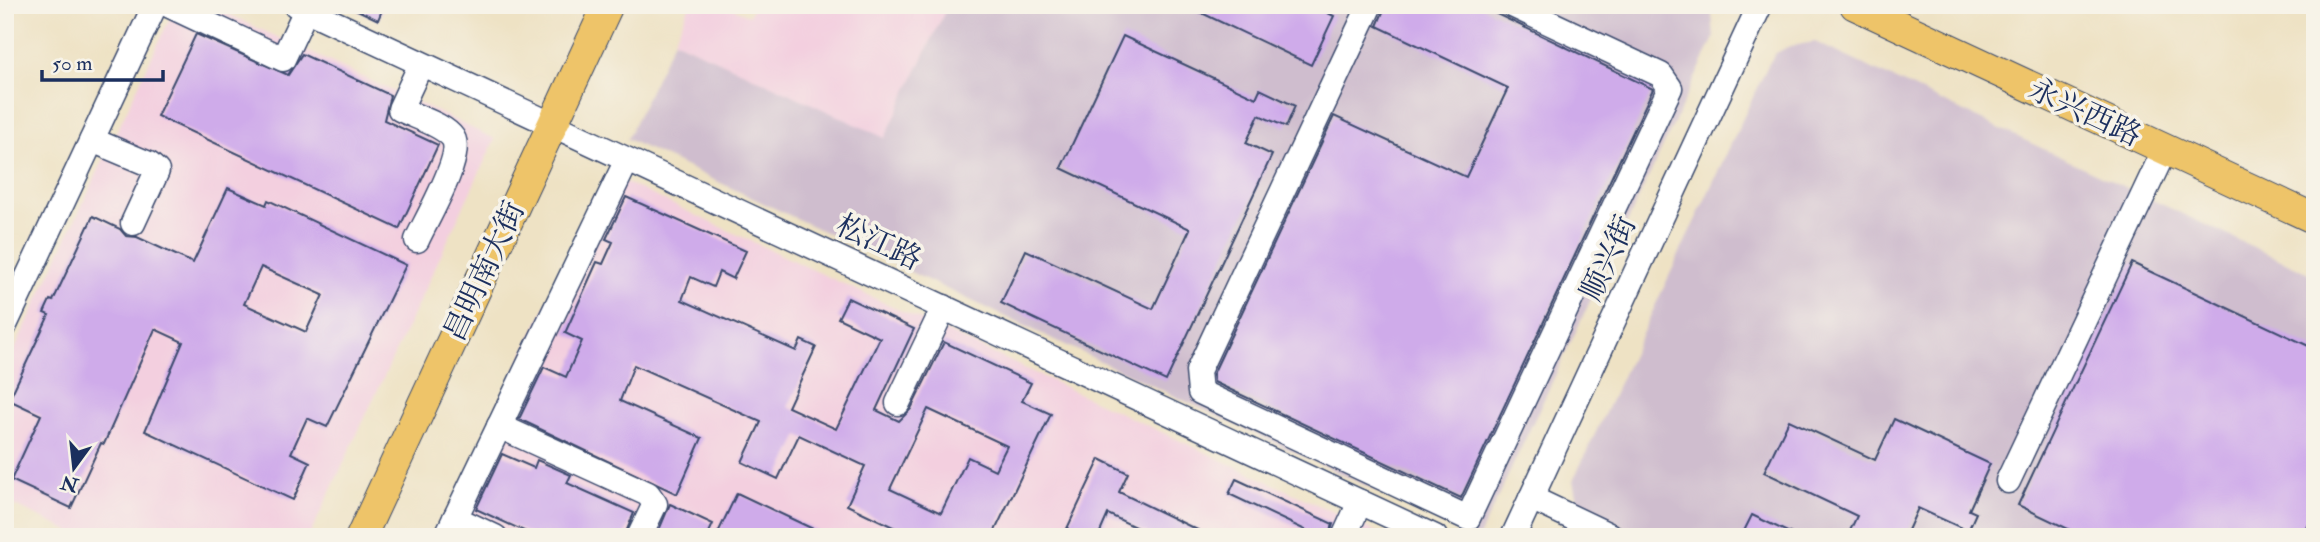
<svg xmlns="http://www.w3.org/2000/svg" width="2320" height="542" font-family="'IM FELL Double Pica','Noto Serif SC',serif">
<rect width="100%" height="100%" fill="#f7f3e8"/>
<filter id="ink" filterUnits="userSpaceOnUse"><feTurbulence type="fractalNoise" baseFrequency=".0143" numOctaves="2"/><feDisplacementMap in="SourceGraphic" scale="14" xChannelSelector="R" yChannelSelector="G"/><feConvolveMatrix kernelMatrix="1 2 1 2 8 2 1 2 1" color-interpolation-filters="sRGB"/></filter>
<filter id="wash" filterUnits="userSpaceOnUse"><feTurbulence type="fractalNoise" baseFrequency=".00686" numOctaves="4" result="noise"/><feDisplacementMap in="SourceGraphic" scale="28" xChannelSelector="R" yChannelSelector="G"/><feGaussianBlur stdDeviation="1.57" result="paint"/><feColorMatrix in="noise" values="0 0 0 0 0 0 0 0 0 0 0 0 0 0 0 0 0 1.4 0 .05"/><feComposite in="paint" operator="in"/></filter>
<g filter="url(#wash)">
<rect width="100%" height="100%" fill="#eee2c4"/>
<!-- built -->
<g fill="#f3cfdf">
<polygon points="176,5 209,5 495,139 309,537 82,537 5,501 5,370"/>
<polygon points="690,5 726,5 749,16 754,5 948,5 885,139 674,40"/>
<polygon points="607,174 1387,537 438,537"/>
</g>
<!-- industrial -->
<g fill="#cfbdce">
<polygon points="948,5 1707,5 1712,14 1714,38 1479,537 1475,537 627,139 674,40 885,138"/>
<polygon points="1815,42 2315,276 2315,537 1646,537 1578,505 1573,481 1768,65 1776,53 1790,46"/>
</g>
<g id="blocks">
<!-- building -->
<g fill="#cfabea" fill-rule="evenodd">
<polygon points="347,5 384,5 378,20"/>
<polygon points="1185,5 1312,5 1334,16 1311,65"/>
<polygon points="1386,5 1478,5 1653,89 1461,498 1214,382 1213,374 1334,116 1466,177 1508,88 1377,26"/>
<polygon points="196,34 288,75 302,54 390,95 384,120 438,145 399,229 157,116"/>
<polygon points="1123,36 1256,98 1260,89 1295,106 1286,127 1259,115 1246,143 1272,155 1166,381 1001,303 1026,250 1153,309 1190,229 1061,168"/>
<path d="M228 188 266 205 268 200 406 265 327 427 307 418 291 453 310 462 293 500 145 431 183 342 155 329 104 444 101 443 71 508 11 480 41 415 9 400 49 315 44 313 50 300 53 301 93 216 120 229 126 236 137 237 193 263ZM261 267 323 295 306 332 244 304Z"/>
<path d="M626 197 746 251 733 279 719 272 713 287 691 277 682 300 796 351 801 340 816 347 788 407 836 429 880 338 838 318 848 298 914 329 876 410 899 421 911 409 944 342 1031 383 1022 401 1051 414 992 537H914L847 505 865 466 799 435 778 479 742 462 761 422 634 365 620 401 702 438 677 494 519 419 544 367 566 377 582 341 565 333 597 262 603 264 613 242 606 239ZM928 409 1007 446 995 470 968 457 941 513 890 489Z"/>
<polygon points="2132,263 2315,349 2315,511 2303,537 2085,537 2018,505"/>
<polygon points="1894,419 1990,464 1969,510 1976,513 1968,531 1918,508 1905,537 1847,537 1857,516 1764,472 1789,420 1875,460"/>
<polygon points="502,454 534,468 537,460 571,475 567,483 634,513 624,537 537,537 476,509"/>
<polygon points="1100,459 1128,473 1119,492 1212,537 1156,537 1108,514 1098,537 1063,537"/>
<polygon points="1236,479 1333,524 1329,537 1320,537 1229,494"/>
<polygon points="737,493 830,537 716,537"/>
<polygon points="670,504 713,524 707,537 656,537"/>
<polygon points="1752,515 1798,537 1741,537"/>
</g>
</g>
</g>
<g filter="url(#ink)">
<use href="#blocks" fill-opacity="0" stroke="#3b4a6d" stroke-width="2"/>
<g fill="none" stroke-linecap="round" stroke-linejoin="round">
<!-- minor casing -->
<g stroke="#3b4a6d" stroke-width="27">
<g id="minor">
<polyline points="168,5 283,59 306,10"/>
<polyline points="296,5 1435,537"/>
<polyline points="1370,5 1198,371 1200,392 1468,518 1670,88 1661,75 1512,5"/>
<polyline points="92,140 149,164 157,171 133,223"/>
<path d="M417 240C426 220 464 156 453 138 443 124 415 117 400 109L421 64"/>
<polyline points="5,325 155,5"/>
<polyline points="898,403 944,307"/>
<polyline points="499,426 648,494 655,504 639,537"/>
<polyline points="2008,481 2165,149"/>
<polyline points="1531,498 1613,537"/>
<polyline points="455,518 495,537"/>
<polyline points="446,537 627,160"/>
<polyline points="1344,537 1360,502"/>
<polyline points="1513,537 1760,5"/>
</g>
</g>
<!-- major casing -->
<g stroke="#3b4a6d" stroke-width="32">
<g id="major">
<polyline points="1855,5 2315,219"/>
<polyline points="361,537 608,5"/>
</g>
</g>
<!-- minor -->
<use href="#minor" stroke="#fff" stroke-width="24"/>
<!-- major -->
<use href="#major" stroke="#eec469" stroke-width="30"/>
</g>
</g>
<g text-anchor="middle" stroke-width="7" stroke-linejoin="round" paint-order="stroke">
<!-- street labels -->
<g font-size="30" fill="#1b2f5e" stroke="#f7f3e8">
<text transform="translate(2085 112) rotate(25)" y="10">永兴西路</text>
<text transform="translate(879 242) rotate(25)" y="10">松江路</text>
<text transform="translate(1608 258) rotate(-65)" y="10">顺兴街</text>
<text transform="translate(484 271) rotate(-65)" y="10">昌明南大街</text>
</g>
</g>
<!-- margin -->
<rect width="2320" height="542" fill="none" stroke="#f7f3e8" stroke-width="28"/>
<!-- north arrow -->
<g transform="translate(74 468) rotate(195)" stroke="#f7f3e8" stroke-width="5" paint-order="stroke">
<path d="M0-5L12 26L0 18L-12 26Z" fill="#1b2f5e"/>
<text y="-10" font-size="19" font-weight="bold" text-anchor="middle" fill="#1b2f5e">N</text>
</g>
<!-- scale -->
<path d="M42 70v10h121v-10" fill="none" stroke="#1b2f5e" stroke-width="3.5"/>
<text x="52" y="70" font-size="21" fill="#1b2f5e" stroke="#f7f3e8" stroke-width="5" paint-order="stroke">50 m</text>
</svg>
